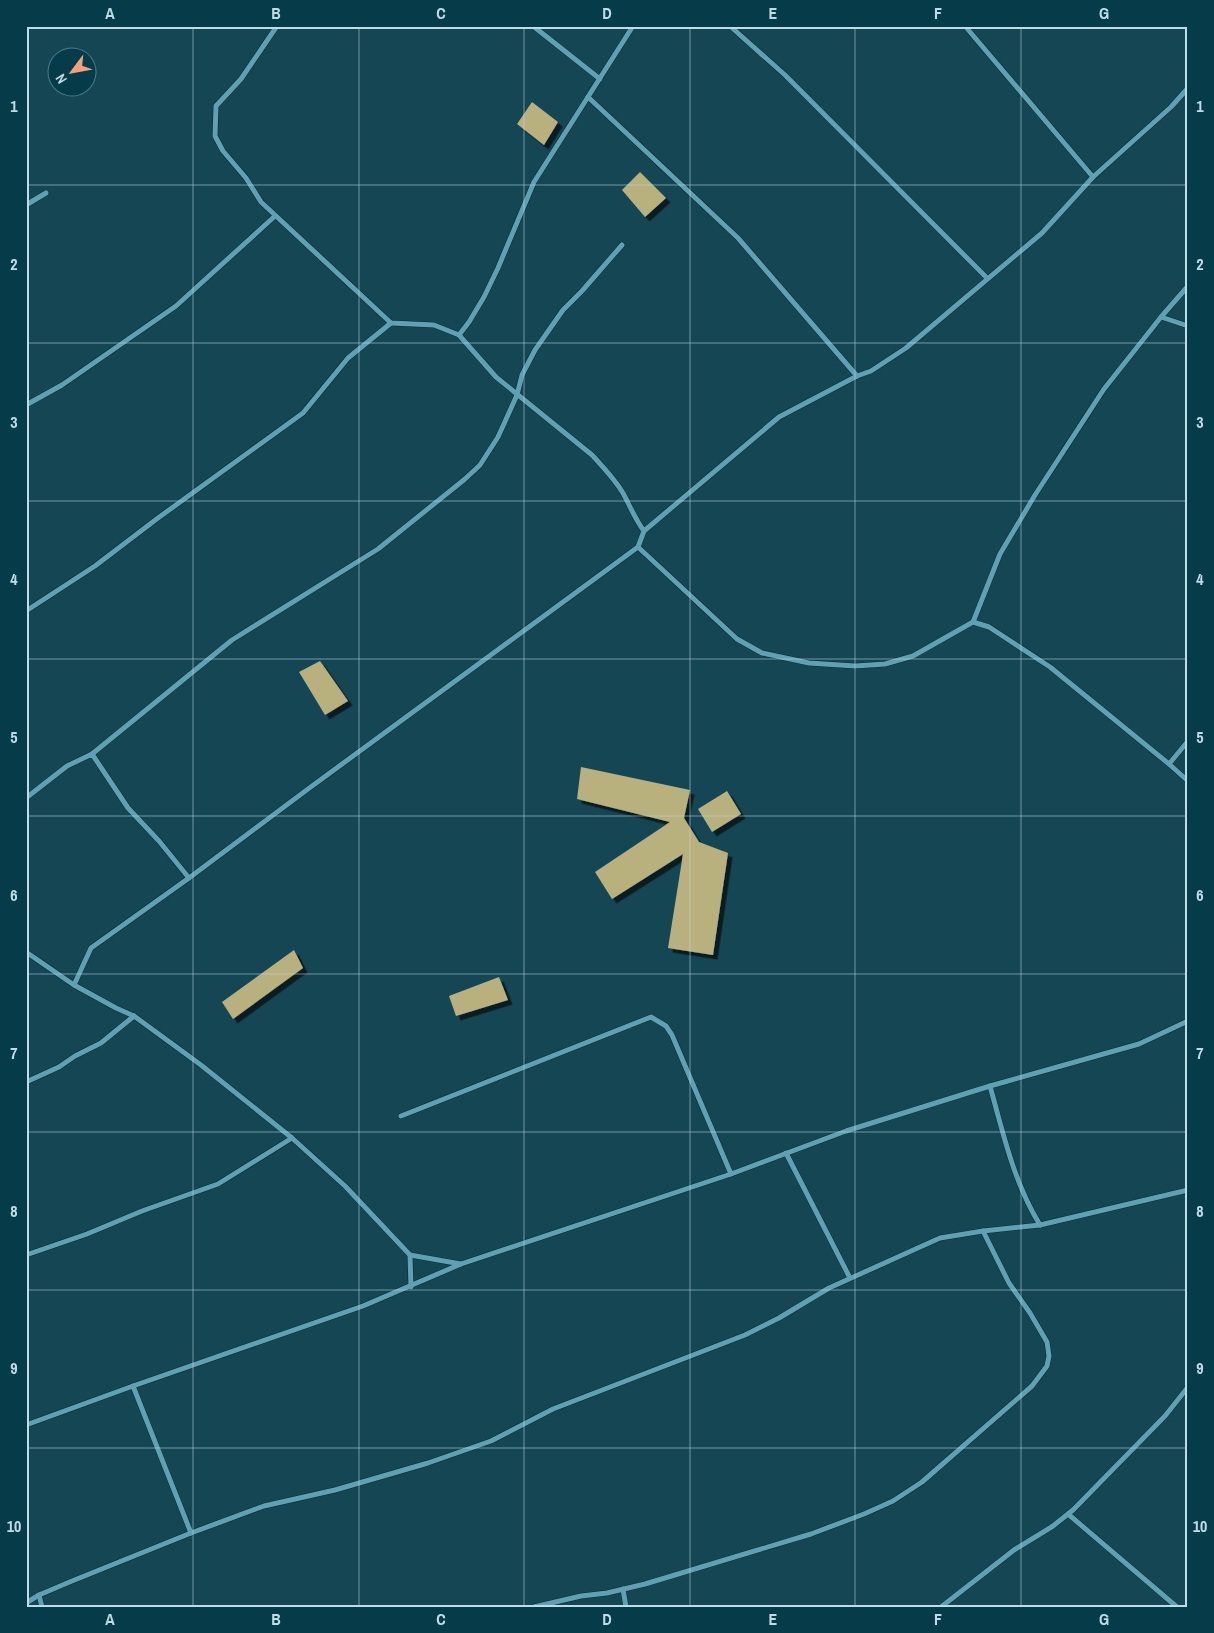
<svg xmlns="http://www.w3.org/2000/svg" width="1214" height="1633" font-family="'Archivo Narrow',sans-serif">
<defs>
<filter id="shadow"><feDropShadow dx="4.5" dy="4.5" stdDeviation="0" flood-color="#0009"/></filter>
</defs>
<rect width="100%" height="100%" fill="#154654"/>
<!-- building -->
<g fill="#b9b17d" filter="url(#shadow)">
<polygon points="532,102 558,122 544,145 517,124"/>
<polygon points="640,172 666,198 645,217 622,190"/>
<polygon points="320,661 348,701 325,715 299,672"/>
<polygon points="581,767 690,790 684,818 699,842 728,853 713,955 668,948 683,854 612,899 595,872 670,822 577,799"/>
<polygon points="727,791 741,814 712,832 698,809"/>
<polygon points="294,950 303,968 233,1019 222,1002"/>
<polygon points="499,977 508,1000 456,1016 449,996"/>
</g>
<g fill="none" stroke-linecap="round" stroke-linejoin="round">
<!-- street casing -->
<g stroke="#082b35" stroke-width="6">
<g id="street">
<path d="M277 26 241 79 216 106 215 136 223 151 246 178 261 202 391 323 434 325 459 335 496 377 592 455C603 467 614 478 623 493 630 506 635 519 644 531L638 547 308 789 189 878 91 948 74 985 116 1008 134 1016 201 1065 292 1138 345 1186 410 1255 461 1264"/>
<polyline points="533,26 600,79"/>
<polyline points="730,26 785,75 987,278"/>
<polyline points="965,26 1093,177"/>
<polyline points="588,97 738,238 857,376"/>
<polyline points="26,205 46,193"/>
<polyline points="1161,317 1188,326"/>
<polyline points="459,335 469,322 484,297 498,268 534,182 633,26"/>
<polyline points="26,405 62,385 176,306 275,216"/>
<polyline points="644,531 779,417 857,376 871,371 906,348 1042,233 1093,177 1171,107 1188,88"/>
<polyline points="638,547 737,639 762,653 809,663 855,666 885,664 913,656 973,622 1000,554 1035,495 1104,389 1161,317 1188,286"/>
<polyline points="26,611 95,566 158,518 303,413 348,358 391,323"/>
<polyline points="973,622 989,627 1050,667 1169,764 1188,781"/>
<polyline points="92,754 232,640 378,549 465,479 480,465 498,437 517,395 522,375 535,350 563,310 582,291 622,245"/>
<polyline points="1169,764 1188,741"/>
<polyline points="26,798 67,766 92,754 128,808 159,841 189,878"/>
<polyline points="26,952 74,985"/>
<polyline points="26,1082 59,1067 75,1056 101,1043 134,1016"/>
<path d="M990 1086C1003 1133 1014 1183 1040 1225"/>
<polyline points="401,1116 651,1017 666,1026 672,1035 731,1174"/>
<polyline points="786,1153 850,1278"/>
<polyline points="26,1255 87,1234 142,1211 218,1184 292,1138"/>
<polyline points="410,1255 411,1287"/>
<polyline points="133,1386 191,1533"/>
<polyline points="26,1425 133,1386 363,1306 461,1264 731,1174 846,1131 990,1086 1139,1044 1188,1021"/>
<polyline points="1068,1514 1177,1607"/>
<polyline points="623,1589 626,1607"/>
<polyline points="39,1595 42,1607"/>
<polyline points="26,1603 39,1595 72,1581 191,1533 264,1506 335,1490 428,1463 491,1441 553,1409 745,1335 779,1318 829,1288 940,1238 983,1231 1040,1225 1188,1190"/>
<polyline points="534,1607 581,1596 607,1593 645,1584 811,1534 864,1514 893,1501 922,1482 1032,1386 1047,1366 1049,1356 1047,1342 1030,1313 1009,1283 983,1231"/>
<polyline points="941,1607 1014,1550 1053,1526 1073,1510 1165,1416 1188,1387"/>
</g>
</g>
<!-- street -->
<use href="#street" stroke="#619fb3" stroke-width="5"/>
</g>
<!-- grid -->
<path fill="none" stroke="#bedce7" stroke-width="1" stroke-opacity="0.55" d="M193 26V1607M359 26V1607M524 26V1607M690 26V1607M855 26V1607M1021 26V1607M26 185H1188M26 343H1188M26 501H1188M26 659H1188M26 816H1188M26 974H1188M26 1132H1188M26 1290H1188M26 1448H1188"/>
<!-- border -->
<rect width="1214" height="1633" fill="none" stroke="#063b49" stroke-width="55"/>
<!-- north arrow -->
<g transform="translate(72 72) rotate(238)"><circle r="24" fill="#063b49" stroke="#507b88"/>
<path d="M0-4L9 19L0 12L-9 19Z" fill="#f3a081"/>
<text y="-8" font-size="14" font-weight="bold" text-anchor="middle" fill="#bedce7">N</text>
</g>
<rect x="28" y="28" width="1158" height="1578" fill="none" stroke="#bedce7" stroke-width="2"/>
<g font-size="16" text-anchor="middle" font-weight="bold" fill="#bedce7">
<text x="110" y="19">A</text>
<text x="276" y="19">B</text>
<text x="441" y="19">C</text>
<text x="607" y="19">D</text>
<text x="773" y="19">E</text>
<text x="938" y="19">F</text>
<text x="1104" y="19">G</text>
<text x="14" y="112">1</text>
<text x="1200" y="112">1</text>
<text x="14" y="270">2</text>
<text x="1200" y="270">2</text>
<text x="14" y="428">3</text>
<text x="1200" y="428">3</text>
<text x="14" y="585">4</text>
<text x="1200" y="585">4</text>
<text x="14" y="743">5</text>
<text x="1200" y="743">5</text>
<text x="14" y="901">6</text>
<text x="1200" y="901">6</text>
<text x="14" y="1059">7</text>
<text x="1200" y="1059">7</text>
<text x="14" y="1217">8</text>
<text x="1200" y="1217">8</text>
<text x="14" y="1374">9</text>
<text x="1200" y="1374">9</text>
<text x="14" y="1532">10</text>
<text x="1200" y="1532">10</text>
<text x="110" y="1625">A</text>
<text x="276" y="1625">B</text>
<text x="441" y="1625">C</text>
<text x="607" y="1625">D</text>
<text x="773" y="1625">E</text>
<text x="938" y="1625">F</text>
<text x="1104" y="1625">G</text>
</g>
</svg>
